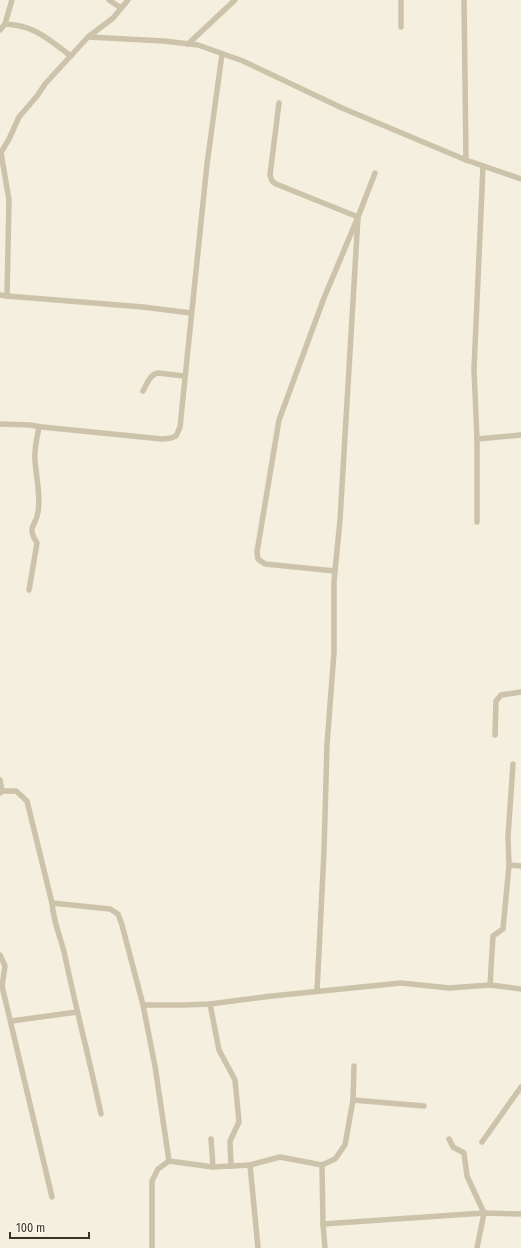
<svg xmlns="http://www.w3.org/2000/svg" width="521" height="1248" font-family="'Fira Sans Condensed',sans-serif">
<rect width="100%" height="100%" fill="#f4efdf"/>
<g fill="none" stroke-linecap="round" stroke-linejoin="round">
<!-- minor -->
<g stroke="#cdc2aa" stroke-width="5.5">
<polyline points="109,0 121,8"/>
<polyline points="401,0 401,27"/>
<polyline points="464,0 466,160"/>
<path d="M5 24C34 25 48 39 71 56"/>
<polyline points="0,30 5,24 12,0"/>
<polyline points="88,37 164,41 198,45 243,61 342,108 466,160 521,179"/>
<polyline points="188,44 235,0"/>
<polyline points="279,103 270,175 272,181 276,184 358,217 340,520 334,581 334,652 327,745 324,851 317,991"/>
<polyline points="1,153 9,200 7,296 143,307 191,313"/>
<polyline points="0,154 9,139 19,117 37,96 45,84 88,37 113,18 128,0"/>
<polyline points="0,295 7,296"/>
<path d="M143 391C147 384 150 374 158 373L184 376"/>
<polyline points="0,424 30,425 42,427 162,439 171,438 176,436 180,427 207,164 222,54"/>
<polyline points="477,439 474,369 483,166"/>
<polyline points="477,522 477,439 521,435"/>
<polyline points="335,571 265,564 258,559 257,552 279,420 324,298 358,217 375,173"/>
<path d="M29 590 37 543C26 525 36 527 38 512 41 495 36 478 35 460 34 450 37 437 39 427"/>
<polyline points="495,735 496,701 501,695 521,692"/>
<polyline points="0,780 2,791"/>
<path d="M0 793 2 791H16L27 801 52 903C53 921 61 938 65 956 76 1009 90 1061 101 1114"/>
<polyline points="509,865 521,866"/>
<polyline points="52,903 110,909 118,914 122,925 143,1005 155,1066 169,1161"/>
<polyline points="0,955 5,966 2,986 52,1197"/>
<polyline points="490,985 493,936 503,929 509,865 508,837 513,764"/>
<polyline points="210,1004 219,1050 235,1080 239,1122 230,1141 231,1166"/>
<polyline points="143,1005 184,1005 210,1004 272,996 401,983 449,988 490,985 521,989"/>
<polyline points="11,1021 77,1012"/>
<polyline points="353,1100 354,1066"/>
<polyline points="211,1139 213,1167 250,1165"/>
<polyline points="449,1139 453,1147 464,1153 467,1176 484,1213 477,1248"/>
<polyline points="482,1142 521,1087"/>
<polyline points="322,1165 335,1159 345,1145 353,1100 424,1106"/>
<polyline points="323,1224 325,1248"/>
<polyline points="152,1248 152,1181 158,1169 169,1161 213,1167"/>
<polyline points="258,1248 250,1165 280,1157 322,1165 323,1224 484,1213 521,1214"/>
</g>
</g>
<!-- scale -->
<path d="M10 1232v6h79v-6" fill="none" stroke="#3a332a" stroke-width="2"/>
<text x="16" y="1232" font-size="12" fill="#3a332a" stroke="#fbf8ec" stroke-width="3" paint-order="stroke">100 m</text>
</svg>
